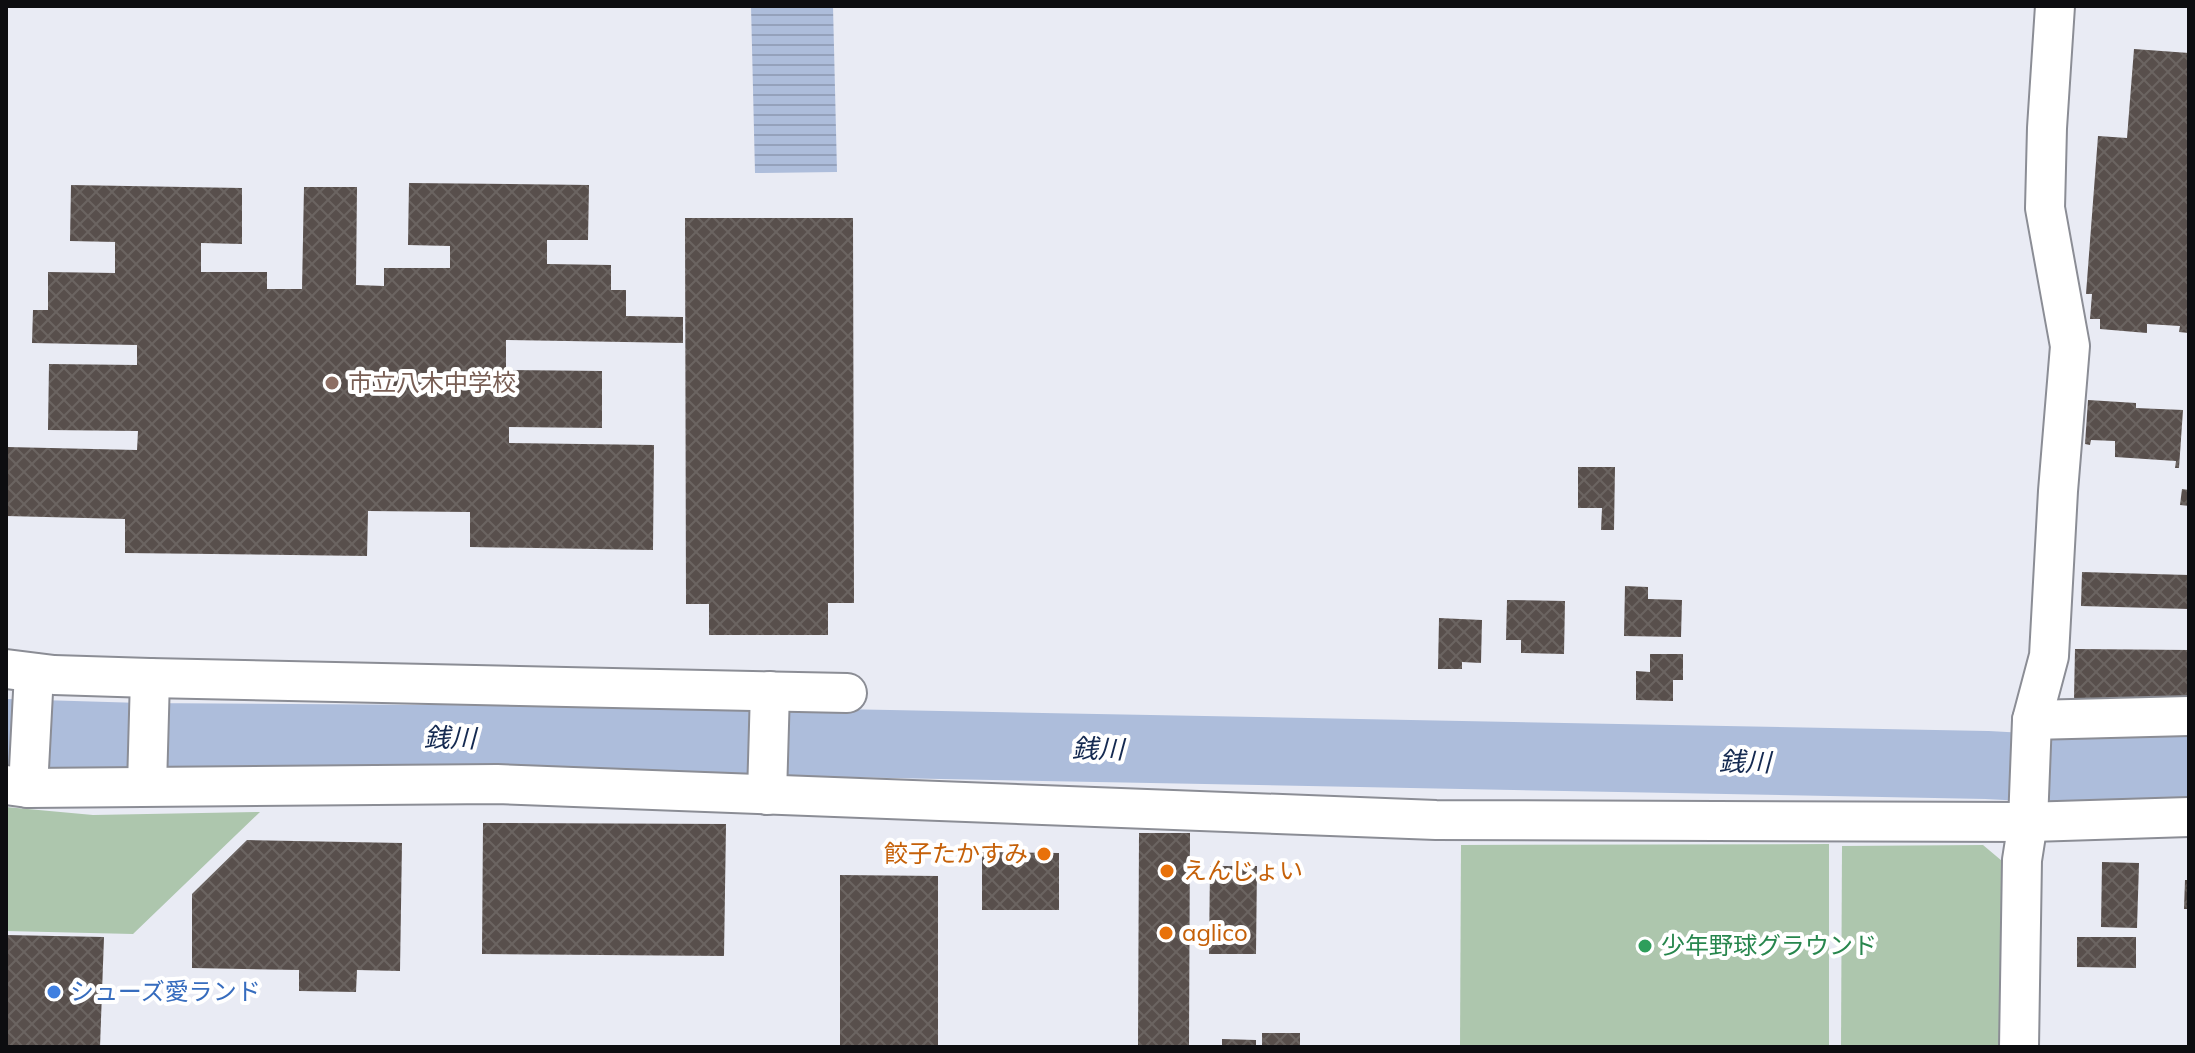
<svg xmlns="http://www.w3.org/2000/svg" width="2195" height="1053" font-family="Mulish,'Noto Sans JP',sans-serif">
<defs>
<pattern id="water-rules" width="6" height="5" patternUnits="userSpaceOnUse" patternTransform="scale(2)"><rect width="6" height="5" fill="#adbddb"/><path d="M0 2.5h6" fill="none" stroke="#94a1bb"/></pattern>
<pattern id="building-cross-hatch" width="8" height="8" patternUnits="userSpaceOnUse" patternTransform="scale(2)"><rect width="8" height="8" fill="#584f4c"/><path d="M0 0l8 8M0 8l8-8" fill="none" stroke="#6b6461"/></pattern>
</defs>
<rect width="100%" height="100%" fill="#e9ebf4"/>
<!-- green -->
<g fill="#adc6ad">
<polygon points="6,807 93,815 260,812 133,934 6,931"/>
<polygon points="1829,844 1829,1047 1460,1047 1461,845"/>
<polygon points="1983,845 2002,861 1999,1047 1841,1047 1842,846"/>
</g>
<!-- water -->
<polygon fill="url(#water-rules)" points="751,6 833,6 837,172 755,173"/>
<g fill="none" stroke-linecap="round" stroke-linejoin="round">
<!-- river -->
<polyline stroke="#adbddb" stroke-width="68" points="6,733 140,737 733,741 1987,765 2061,769 2189,765"/>
</g>
<!-- building -->
<g fill="url(#building-cross-hatch)">
<polygon points="2134,49 2189,53 2189,333 2179,332 2180,326 2147,324 2147,333 2100,329 2100,319 2090,319 2092,294 2086,294 2098,136 2127,138"/>
<polygon points="409,183 589,185 588,240 547,240 547,264 611,265 611,290 626,290 626,316 683,317 683,343 506,340 506,370 602,371 602,428 509,427 509,443 654,445 653,550 470,547 470,512 368,511 367,556 125,553 125,519 6,516 7,447 137,450 138,431 48,430 49,364 137,365 137,345 32,343 33,310 48,310 48,272 115,273 115,242 70,241 71,185 242,188 242,244 201,243 201,272 267,272 267,289 302,289 304,187 357,187 356,285 384,286 384,268 450,268 450,246 408,245"/>
<polygon points="685,218 853,218 854,603 828,603 828,635 709,635 709,604 686,604"/>
<polygon points="2088,400 2136,403 2136,408 2183,410 2179,468 2175,468 2176,461 2115,457 2115,441 2091,440 2090,445 2085,444"/>
<polygon points="1578,467 1615,467 1614,530 1601,530 1602,508 1578,508"/>
<polygon points="2182,489 2189,490 2189,506 2180,505"/>
<polygon points="2082,572 2189,575 2189,609 2081,606"/>
<polygon points="1625,586 1648,587 1648,599 1682,600 1681,637 1624,636"/>
<polygon points="1507,600 1565,601 1564,654 1521,653 1521,640 1506,640"/>
<polygon points="1439,618 1482,620 1481,663 1462,662 1462,669 1438,669"/>
<polygon points="2075,649 2189,650 2189,700 2074,699"/>
<polygon points="1650,654 1683,654 1683,680 1673,680 1673,701 1636,700 1636,671 1650,672"/>
<polygon points="483,823 726,824 724,956 482,954"/>
<polygon points="1139,833 1190,833 1189,1047 1138,1047"/>
<polygon points="247,840 402,843 400,971 357,970 356,992 299,991 299,970 192,968 192,894"/>
<polygon points="982,852 1059,853 1059,910 982,910"/>
<polygon points="2102,862 2139,863 2137,928 2101,927"/>
<polygon points="1210,866 1257,866 1256,954 1209,954"/>
<polygon points="840,875 938,876 938,1047 840,1047"/>
<polygon points="2185,880 2189,880 2189,909 2184,909"/>
<polygon points="6,935 104,937 100,1047 6,1047"/>
<polygon points="2077,937 2136,937 2136,968 2077,967"/>
<rect x="1262" y="1033" width="38" height="14"/>
<polygon points="1222,1039 1256,1040 1256,1047 1222,1047"/>
</g>
<g fill="none" stroke-linecap="round" stroke-linejoin="round">
<!-- minor casing -->
<g stroke="#8b8d95" stroke-width="42">
<g id="minor">
<polyline points="6,669 54,675 150,678 847,693"/>
<polyline points="2032,720 2189,716"/>
<polyline points="6,785 28,788 497,784 1436,820 2028,822 2189,817"/>
<polyline points="147,786 150,678"/>
<polyline points="28,788 34,673"/>
<polyline points="767,795 770,691"/>
<polyline points="2019,1047 2022,860 2028,822 2032,720 2049,656 2058,491 2070,346 2045,208 2047,128 2055,6"/>
</g>
</g>
<!-- minor -->
<use href="#minor" stroke="#fff" stroke-width="38"/>
</g>
<!-- markers -->
<circle fill="#8d6e63" stroke="#fff" stroke-width="3" cx="332" cy="383" r="8"/>
<g fill="#e8710a" stroke="#fff" stroke-width="3">
<circle cx="1044" cy="854" r="8"/>
<circle cx="1167" cy="871" r="8"/>
<circle cx="1166" cy="933" r="8"/>
</g>
<circle fill="#2e9e5b" stroke="#fff" stroke-width="3" cx="1645" cy="946" r="8"/>
<circle fill="#3f7fe0" stroke="#fff" stroke-width="3" cx="54" cy="992" r="8"/>
<g text-anchor="middle" stroke-width="8" stroke-linejoin="round" paint-order="stroke">
<!-- education labels -->
<g font-size="24" fill="#785e54" stroke="#fff" text-anchor="start">
<text x="348" y="391">市立八木中学校</text>
</g>
<!-- food labels -->
<g font-size="24" fill="#c56008" stroke="#fff" text-anchor="start">
<text x="1028" y="862" text-anchor="end">餃子たかすみ</text>
<text x="1183" y="879">えんじょい</text>
<text x="1182" y="941">aglico</text>
</g>
<!-- leisure labels -->
<g font-size="24" fill="#27864d" stroke="#fff" text-anchor="start">
<text x="1661" y="954">少年野球グラウンド</text>
</g>
<!-- shop labels -->
<g font-size="24" fill="#366cbe" stroke="#fff" text-anchor="start">
<text x="70" y="1000">シューズ愛ランド</text>
</g>
<!-- water labels -->
<g font-size="26" font-style="italic" fill="#152a51" stroke="#fff">
<text transform="translate(450 738) rotate(1)" y="9">銭川</text>
<text transform="translate(1098 749) rotate(1)" y="9">銭川</text>
<text transform="translate(1745 762) rotate(1)" y="9">銭川</text>
</g>
</g>
<!-- border -->
<rect width="2195" height="1053" fill="none" stroke="#0d0d10" stroke-width="16"/>
</svg>
